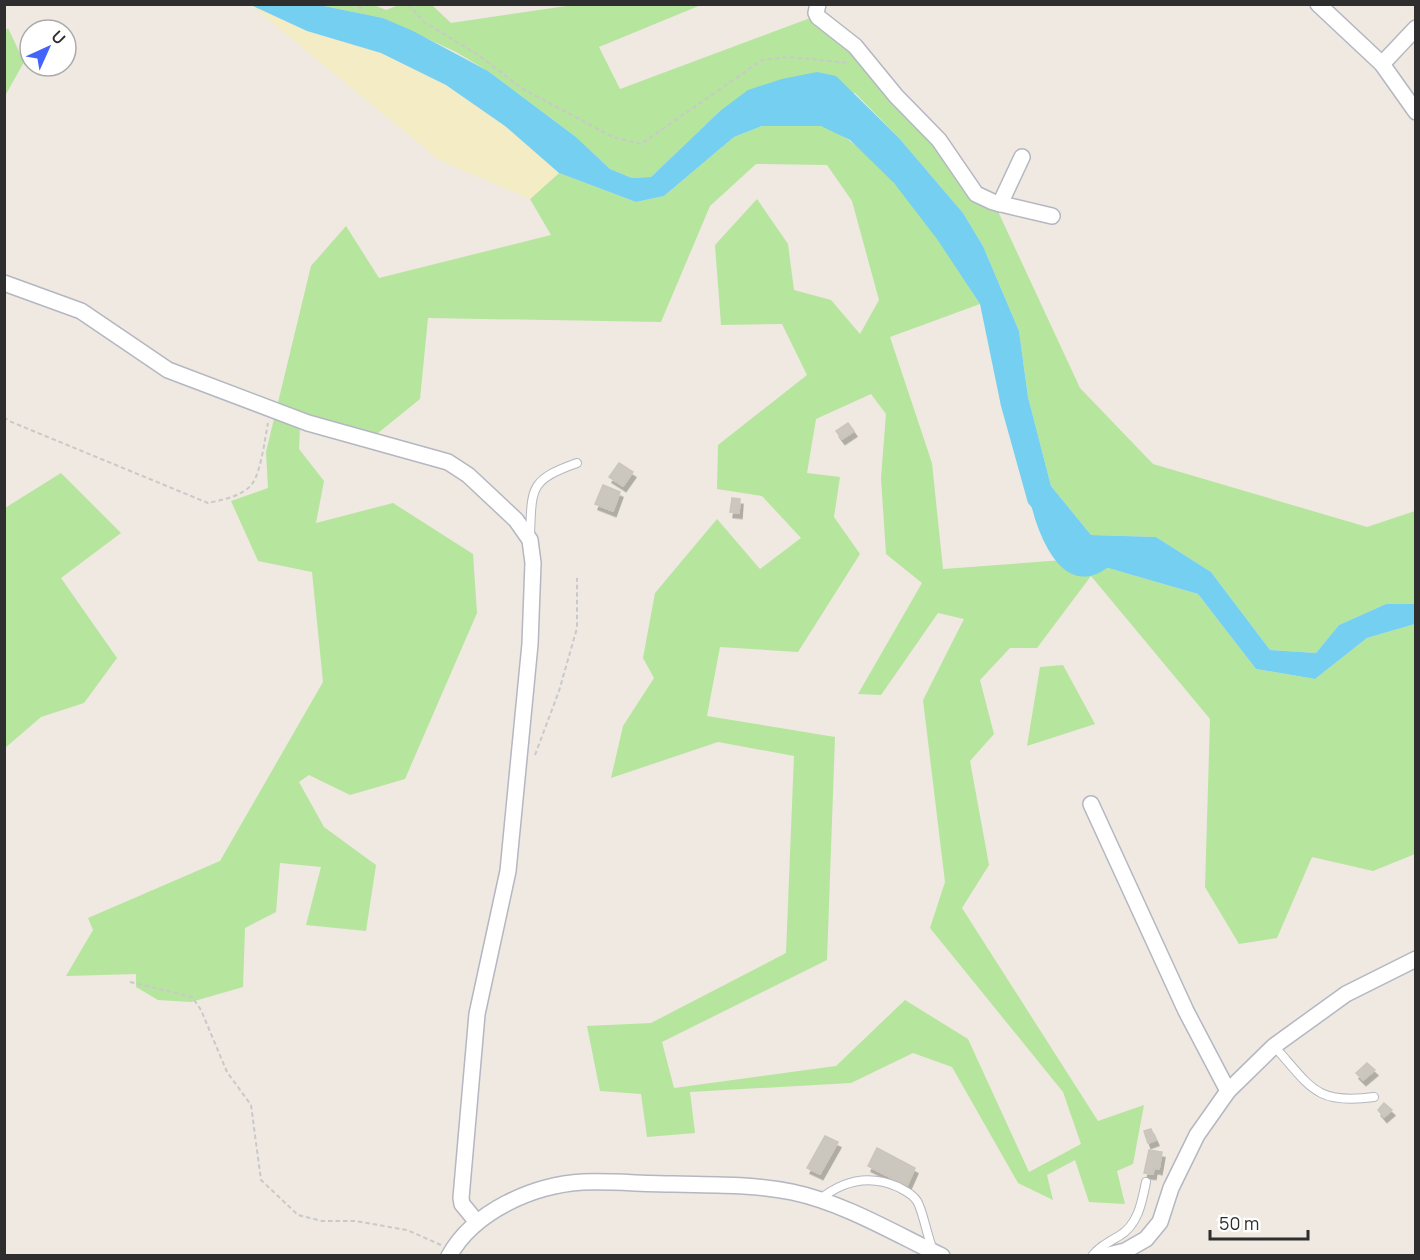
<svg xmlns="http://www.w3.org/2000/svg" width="1420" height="1260" font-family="Manrope,sans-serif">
<defs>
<filter id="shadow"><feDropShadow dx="3" dy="5.5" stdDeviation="0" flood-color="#0004"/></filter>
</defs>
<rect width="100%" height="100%" fill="#efe9e1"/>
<!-- green -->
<g fill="#b6e59e" fill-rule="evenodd">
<polygon points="319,5 374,5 386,10 399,5 432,5 451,23 573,5 701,5 599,47 620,89 813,17 816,27 850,44 996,207 1080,388 1153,464 1367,527 1415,511 1415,604 1386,604 1339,625 1316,653 1270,650 1211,572 1156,537 1091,535 1051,486 1028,397 1019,331 983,246 963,213 899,138 855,93 720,111 651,177 632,178 610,169 576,137 488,71 456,52 383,18"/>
<polygon points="8,28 24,62 5,96 5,31"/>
<path d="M795 124C803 125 814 124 822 126 884 148 945 250 980 304L890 337 932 463 943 569 1077 559 1198 594 1256 669 1315 679 1367 638 1415 624V854L1373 871 1312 857 1277 938 1239 944 1205 887 1210 719 1091 576 1037 648H1010L980 680 994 734 970 761 989 865 962 908 1098 1121 1144 1105 1133 1164 1117 1171 1125 1204 1089 1202 1075 1160 1047 1175 1053 1200 1018 1183 952 1067 913 1053 851 1083 690 1092 695 1133 647 1137 641 1094 600 1091 587 1026 651 1023 786 953 794 756 718 742 611 778 623 726 654 678 643 658 655 593 717 519 760 569 801 538 762 496 717 489 718 445 807 375 782 324 721 325 715 245 757 199 788 244 794 290 831 300 860 334 879 300 852 201 827 165 756 164 710 206 661 322 428 318 420 399 362 446 300 426 299 449 324 481 316 523 393 503 473 554 477 613 405 779 350 795 309 775 299 782 324 827 376 865 366 931 306 925 321 867 280 863 276 912 245 928 243 987 191 1002 158 1000 136 987V974L66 976 93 930 88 918 220 861 323 682 312 572 258 561 231 501 268 488 266 452 311 266 346 226 379 278 551 235 530 199 559 173 636 202 664 196 734 137 762 126ZM871 394 886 414 881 478 886 554 922 583 858 694 881 695 938 613 964 619 923 700 945 882 930 928 1063 1092 1081 1144 1029 1172 968 1039 905 1000 836 1066 674 1088 662 1042 827 960 835 737 707 716 720 647 798 652 860 554 834 517 840 477 807 473 816 419Z"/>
<polygon points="61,473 121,533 61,578 117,658 84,703 41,717 5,748 5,508"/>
<polygon points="1063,665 1095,724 1027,746 1040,667"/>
</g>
<!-- sand -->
<polygon fill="#f3ecc5" points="251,5 307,31 381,53 446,85 505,126 559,173 530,199 439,160"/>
<!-- water -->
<polygon fill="#75cff0" points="251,5 319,5 383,18 413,31 488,71 576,137 610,169 632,178 651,177 720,111 748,90 782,79 817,72 836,76 899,138 963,213 983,246 1019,331 1028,397 1051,486 1091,535 1156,537 1211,572 1270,650 1316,653 1339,625 1386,604 1415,604 1415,624 1367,638 1315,679 1256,669 1198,594 1077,559 1028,503 1001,406 980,304 937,239 894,183 850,140 821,126 762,126 734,137 664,196 636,202 559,173 505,126 446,85 381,53 307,31"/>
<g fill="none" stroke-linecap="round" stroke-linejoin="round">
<!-- river -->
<path stroke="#75cff0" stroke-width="22" d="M1042 503C1047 523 1063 571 1089 565 1100 562 1107 553 1117 548"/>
</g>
<!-- building -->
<g fill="#cbc7bf" stroke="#cbc5ba" stroke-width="1.5" filter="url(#shadow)">
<polygon points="848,423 854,431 842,439 836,431"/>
<polygon points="619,463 633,472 623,486 609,477"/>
<polygon points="603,485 620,492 613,511 595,504"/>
<polygon points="732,498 740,499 739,513 730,512"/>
<polygon points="1367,1063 1375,1070 1363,1080 1356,1073"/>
<polygon points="1384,1103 1392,1110 1384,1117 1378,1110"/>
<polygon points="1151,1129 1156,1140 1148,1143 1144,1131"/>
<polygon points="825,1136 838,1142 820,1174 807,1168"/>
<polygon points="877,1148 915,1168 907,1186 868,1166"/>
<polygon points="1149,1150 1162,1152 1159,1169 1154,1168 1153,1174 1144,1173"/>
</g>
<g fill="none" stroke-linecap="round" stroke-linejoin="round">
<!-- service casing -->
<g stroke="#b4b7c1" stroke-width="10">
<g id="service">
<path d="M530 535C532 488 529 480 577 463"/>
<path d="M1274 1046C1311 1087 1315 1105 1374 1097"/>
<path d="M819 1200C842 1181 869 1174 898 1187 905 1191 912 1193 917 1201 923 1211 927 1236 933 1250"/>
<path d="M1092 1256C1100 1246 1109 1242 1119 1236 1138 1225 1142 1202 1146 1182"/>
</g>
</g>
<!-- minor casing -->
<g stroke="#b4b7c1" stroke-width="18">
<g id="minor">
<polyline points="818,4 816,13 818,17 855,46 896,96 939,140 976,194 993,202 1052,216"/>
<polyline points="1318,4 1382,64 1416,112"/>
<polyline points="1382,64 1416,28"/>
<polyline points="1000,204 1022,157"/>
<polyline points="4,283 81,311 168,370 308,423 448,462 468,475 516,520 530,540 533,563 530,644 508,871 477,1014 461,1198 462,1204 476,1221"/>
<polyline points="1091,804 1186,1011 1228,1091"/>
<path d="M449 1256C474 1211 533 1185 583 1182 613 1181 644 1184 674 1184 713 1185 753 1184 792 1192 844 1203 894 1233 942 1256"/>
<polyline points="1104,1256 1125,1251 1146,1239 1160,1222 1171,1188 1197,1135 1228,1091 1274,1046 1346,994 1416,959"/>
</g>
</g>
<!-- path -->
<g stroke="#c9c9c9" stroke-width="2" stroke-dasharray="4.5 3" stroke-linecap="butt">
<polyline points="351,4 360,8 370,4"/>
<polyline points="408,4 424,22 478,55 523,89 613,137 641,144 762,60 788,57 850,63"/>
<path d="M4 417 9 421 208 503C222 500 243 496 252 484 261 472 265 438 268 423"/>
<polyline points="535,755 559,691 577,628 577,578"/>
<polyline points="130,982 192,997 201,1010 227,1072 251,1105 261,1180 298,1215 322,1221 355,1221 407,1230 441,1245"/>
</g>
<!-- service -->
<use href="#service" stroke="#fff" stroke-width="8"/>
<!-- minor -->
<use href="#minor" stroke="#fff" stroke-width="15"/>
</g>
<!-- border -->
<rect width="1420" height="1260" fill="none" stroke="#2e2e2e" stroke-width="12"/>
<!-- north arrow -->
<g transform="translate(48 48) rotate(45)"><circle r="28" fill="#ffffff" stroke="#ababab" stroke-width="1.5"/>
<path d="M0-4.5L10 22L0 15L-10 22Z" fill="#4264fb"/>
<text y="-9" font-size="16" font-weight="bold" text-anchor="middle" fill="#2e2e2e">U</text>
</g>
<!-- scale -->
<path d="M1210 1230v9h98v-9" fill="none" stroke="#2e2e2e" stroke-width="3"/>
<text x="1219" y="1230" font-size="18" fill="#2e2e2e" stroke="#ffffff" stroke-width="4.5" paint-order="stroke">50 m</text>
</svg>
